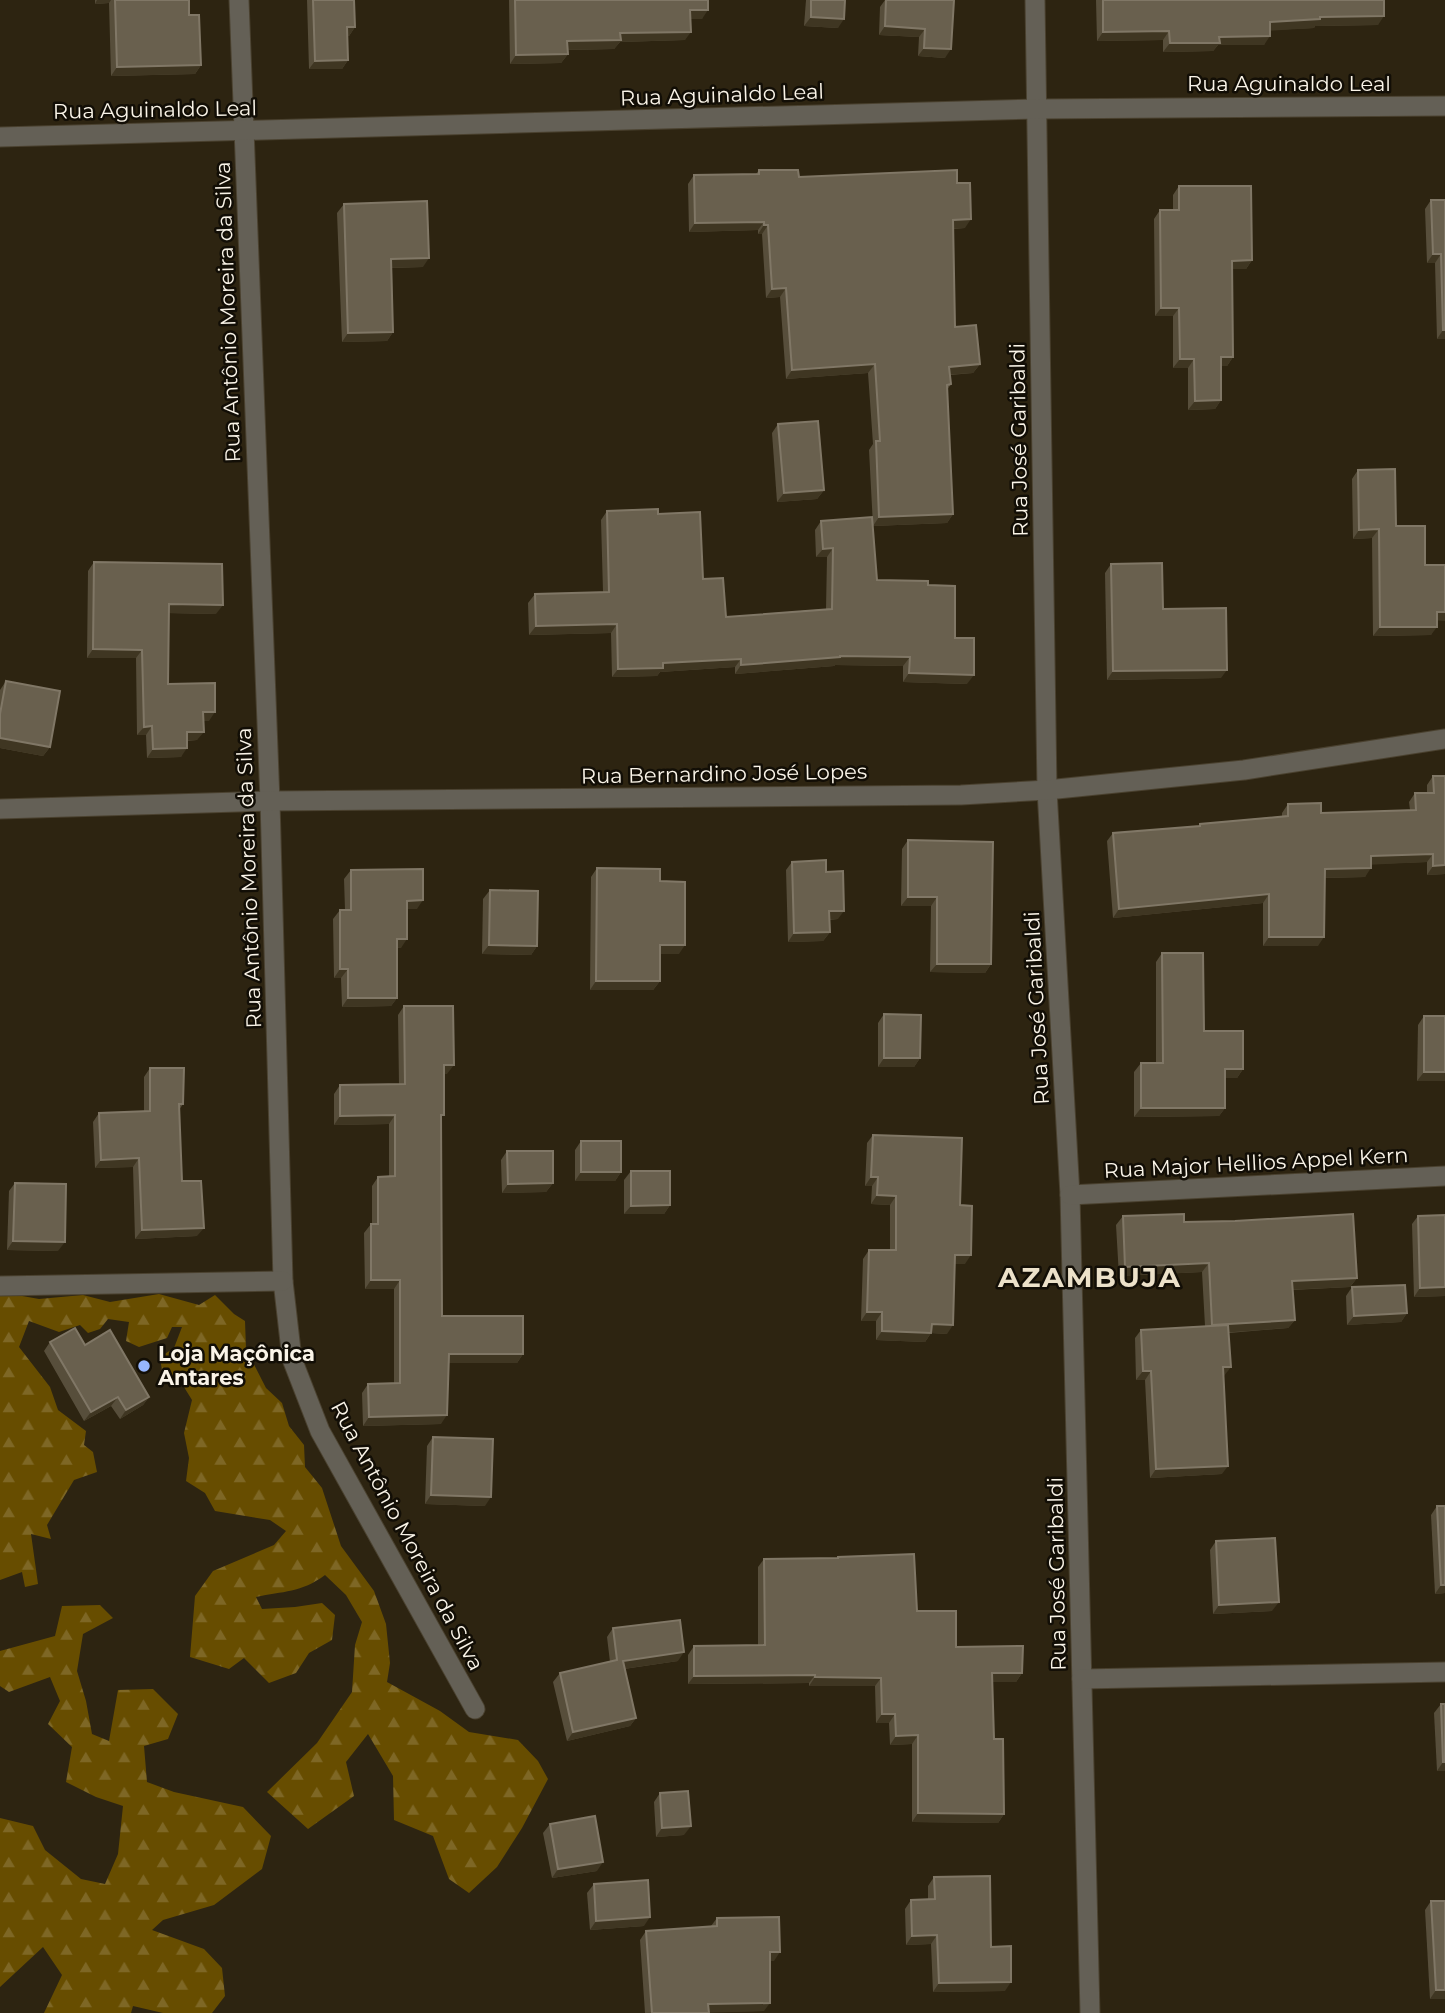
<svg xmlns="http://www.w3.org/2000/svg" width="1445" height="2013" font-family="Montserrat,sans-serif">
<defs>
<pattern id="forest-firs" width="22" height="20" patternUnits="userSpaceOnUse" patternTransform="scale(1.75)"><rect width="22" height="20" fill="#674d00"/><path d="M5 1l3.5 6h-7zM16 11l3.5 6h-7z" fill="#7e6725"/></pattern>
</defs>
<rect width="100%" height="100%" fill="#2d2411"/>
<!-- forest -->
<g fill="url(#forest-firs)">
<path d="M0 1292 39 1299 83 1295 110 1302 159 1294 199 1305 215 1295 234 1314 245 1321 246 1349 266 1388 282 1403 289 1426 304 1445 305 1467 322 1488 341 1546 374 1591 386 1624 390 1663 387 1682 440 1711 469 1732 518 1740 538 1761 548 1779 522 1828 497 1867 469 1893 449 1879 433 1836 394 1820 393 1776 368 1734 346 1762 354 1796 308 1829 267 1792 317 1743 352 1692 355 1645 362 1622 346 1595 325 1575C301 1593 283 1591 256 1597L262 1609 295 1607 322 1603 335 1615 332 1640 309 1653 296 1673 269 1683 244 1658 229 1669 190 1657 195 1596 213 1571 274 1545 286 1531 270 1520 215 1511 205 1493 186 1481 189 1458 184 1433 192 1400 181 1382 163 1378 160 1357 174 1348 182 1327H172L167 1338 139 1347 126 1341 129 1322 108 1319 100 1329 88 1333 80 1325 59 1332 29 1321 19 1347 50 1387 58 1410 86 1431 84 1445 93 1452 97 1472 74 1480 47 1525 51 1539 31 1534 38 1584 25 1587 22 1572 0 1580Z"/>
<polygon points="100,1605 113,1618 83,1634 77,1671 86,1701 92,1734 109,1741 118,1690 153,1689 178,1714 168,1739 144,1746 147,1782 174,1792 243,1807 271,1836 262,1869 214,1905 163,1920 152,1930 204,1949 222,1968 225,1996 212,2013 163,2013 133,2006 131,2013 44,2013 62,1975 43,1947 0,1987 0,1818 33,1826 45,1850 81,1879 105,1884 118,1854 123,1806 96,1797 66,1782 72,1747 48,1724 60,1701 50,1677 9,1692 0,1686 0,1651 55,1636 62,1606"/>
</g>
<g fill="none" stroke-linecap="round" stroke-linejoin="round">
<!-- minor casing -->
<g stroke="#4a412f" stroke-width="21">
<g id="minor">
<polyline points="239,0 270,801 283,1281 292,1359 320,1431 475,1709"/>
<polyline points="1035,0 1047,790 1070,1195 1090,2013"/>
<polyline points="0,137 1037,109 1445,106"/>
<polyline points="0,809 270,801 961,795 1047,790 1244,770 1445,739"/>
<polyline points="1070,1195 1445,1176"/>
<polyline points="0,1286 283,1281"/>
<polyline points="1082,1679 1445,1672"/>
</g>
</g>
<!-- minor -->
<use href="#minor" stroke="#646056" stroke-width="19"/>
</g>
<!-- wall -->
<g fill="#574e3b">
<polygon points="95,0 189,0 189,15 201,65 195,74 111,76 109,3 95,4"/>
<polygon points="307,0 354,0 355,27 349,36 347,36 348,60 342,69 309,69"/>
<polygon points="509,0 708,0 702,19 690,19 685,40 620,42 614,49 567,50 568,54 561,63 510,64"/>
<polygon points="806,0 845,0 838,28 804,26"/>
<polygon points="885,0 954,0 945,58 918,56 919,37 879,35 880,7"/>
<polygon points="1096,0 1384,0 1378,25 1315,26 1314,28 1270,30 1264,45 1218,45 1213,51 1163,52 1163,40 1097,41"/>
<polygon points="759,170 799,177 957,183 965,228 953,229 955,327 980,364 973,373 950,375 951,384 947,390 953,514 947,523 873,526 869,450 873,444 868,373 786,379 780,297 766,298 762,234 758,234 758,230 689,232 688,184 694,175 756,174"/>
<polygon points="1179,186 1252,260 1246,269 1232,269 1233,357 1227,366 1221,366 1221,400 1215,409 1188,410 1188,368 1173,368 1173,316 1155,316 1154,219 1160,210 1173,210 1173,195"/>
<polygon points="1431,200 1445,200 1445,339 1437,339 1435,263 1427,263 1425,209"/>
<polygon points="344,204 423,267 392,268 393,332 387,341 342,342 337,213"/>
<polygon points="778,424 824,490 817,499 777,502 772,433"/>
<polygon points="1358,470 1396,526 1437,620 1431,635 1373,636 1372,538 1353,539 1352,479"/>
<polygon points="607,511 658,514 703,579 726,617 826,609 827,557 816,557 815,530 821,521 877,580 928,585 955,638 967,684 903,682 903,666 835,665 834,666 735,674 735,667 660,672 657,676 612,677 611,633 529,635 528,603 535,594 603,592 601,520"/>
<polygon points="94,562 216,614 169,613 168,684 209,721 203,721 197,740 187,741 181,757 147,758 146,735 137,735 136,658 87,658 88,571"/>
<polygon points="1111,564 1163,609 1221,678 1107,680 1105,573"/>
<polygon points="6,681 50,747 43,756 0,748 0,690"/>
<polygon points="1433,776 1445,874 1427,875 1427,862 1371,864 1365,877 1324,878 1318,946 1263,946 1263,903 1113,918 1107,841 1113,833 1198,826 1200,824 1282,816 1282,813 1288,804 1321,813 1410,810 1409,802 1415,793 1427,793 1427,785"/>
<polygon points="908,840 991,964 985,973 930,972 931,906 901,906 902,849"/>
<polygon points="792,862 826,872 838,919 829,920 830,932 823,941 788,942 786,870"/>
<polygon points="597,868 660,881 679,954 660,954 660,981 653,990 590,990 591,877"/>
<polygon points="351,870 417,909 407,909 401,948 397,948 397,998 391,1006 342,1007 341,978 334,978 333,919 340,910 345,910 344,879"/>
<polygon points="490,890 537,946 531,955 482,954 483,899"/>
<polygon points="1162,953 1204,1031 1243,1069 1237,1078 1225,1078 1225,1108 1219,1116 1134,1117 1134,1072 1141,1063 1156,1063 1156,962"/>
<polygon points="404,1006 447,1074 444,1074 441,1120 442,1316 523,1354 517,1363 449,1363 441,1424 363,1426 362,1393 368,1384 394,1383 394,1289 365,1289 364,1233 371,1224 372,1224 372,1186 378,1177 389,1177 389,1124 334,1125 334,1094 340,1085 399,1085 398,1015"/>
<polygon points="884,1014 920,1058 914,1067 878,1067 878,1023"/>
<polygon points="1424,1016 1445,1081 1417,1081 1418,1025"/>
<polygon points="150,1068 183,1104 179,1110 182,1181 197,1236 135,1239 133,1167 95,1168 93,1122 99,1113 144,1112 144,1077"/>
<polygon points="873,1135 960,1205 965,1264 954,1264 947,1334 931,1333 925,1342 876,1340 876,1321 861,1321 863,1259 869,1250 890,1250 890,1205 871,1204 872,1186 865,1186 867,1143"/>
<polygon points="581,1141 621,1172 615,1181 575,1181 575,1150"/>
<polygon points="507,1151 553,1183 546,1192 502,1193 501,1160"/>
<polygon points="631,1171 670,1205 664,1214 624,1214 624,1180"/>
<polygon points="15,1183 58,1251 7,1250 9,1191"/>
<polygon points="1123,1216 1184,1222 1357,1278 1350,1287 1292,1290 1295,1320 1288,1328 1229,1333 1224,1376 1222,1474 1150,1478 1145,1380 1136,1380 1135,1338 1141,1330 1205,1326 1202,1272 1119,1276 1116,1225"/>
<polygon points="1418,1216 1445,1296 1414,1297 1412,1224"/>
<polygon points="1352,1287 1407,1313 1401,1322 1347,1325 1346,1296"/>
<polygon points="50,1342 85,1345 149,1397 143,1405 120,1419 111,1406 84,1421 44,1351"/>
<polygon points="433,1437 485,1506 425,1504 427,1446"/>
<polygon points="1437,1506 1445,1593 1435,1594 1431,1515"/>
<polygon points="1216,1541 1272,1611 1213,1614 1210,1550"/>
<polygon points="838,1557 917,1611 956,1647 1022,1673 1016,1682 992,1682 994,1739 1004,1814 998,1823 912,1822 912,1744 890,1745 889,1723 876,1723 875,1686 809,1686 809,1683 688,1684 688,1655 694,1646 758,1645 758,1567 764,1559 837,1558"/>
<polygon points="613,1628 678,1661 624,1669 636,1718 630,1726 567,1741 553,1682 560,1673 610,1662 607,1637"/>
<polygon points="1441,1704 1445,1704 1445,1771 1437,1771 1434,1713"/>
<polygon points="660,1793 684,1835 656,1837 654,1802"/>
<polygon points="550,1824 597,1871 552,1878 543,1833"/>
<polygon points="934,1877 991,1947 1005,1991 933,1992 931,1944 906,1945 905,1909 911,1900 928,1900 928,1886"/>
<polygon points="594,1884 644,1926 590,1930 587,1893"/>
<polygon points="1431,1901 1445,1999 1430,1999 1425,1910"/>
<polygon points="717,1918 774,1961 770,1961 764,2011 645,2013 640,1940 646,1931 711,1926"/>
</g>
<!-- shaded-wall -->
<g fill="#3f3622">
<polygon points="97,0 111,0 109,3 95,4"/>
<polygon points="690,10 708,10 702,19 684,19"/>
<polygon points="1384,16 1378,25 1315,26 1314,28 1264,31 1270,22 1320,17"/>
<polygon points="811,17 844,19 838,28 804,26"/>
<polygon points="885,26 925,29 919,37 879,35"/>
<polygon points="347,27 355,27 349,36 341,36"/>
<polygon points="1169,31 1163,40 1097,41 1103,32"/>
<polygon points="691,32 685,40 620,42 614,49 561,50 567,41 620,33"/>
<polygon points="1270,36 1264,45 1218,45 1213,51 1163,52 1170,43 1219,37"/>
<polygon points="924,48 951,49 945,58 918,56"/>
<polygon points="568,54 561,63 510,64 516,55"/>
<polygon points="348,60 342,69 309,69 315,61"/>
<polygon points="201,65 195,74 111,76 117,67"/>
<polygon points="971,219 965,228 947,229 953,220"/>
<polygon points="764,222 758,230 689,232 695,223"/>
<polygon points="764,225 768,225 762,234 758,234"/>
<polygon points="1433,254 1441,254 1435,263 1427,263"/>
<polygon points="429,258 423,267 385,268 391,259"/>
<polygon points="1252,260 1246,269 1226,269 1232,261"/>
<polygon points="786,288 780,297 766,298 772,289"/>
<polygon points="1161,308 1179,308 1173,316 1155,316"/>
<polygon points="1443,330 1445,330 1445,339 1437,339"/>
<polygon points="393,332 387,341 342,342 348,333"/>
<polygon points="1221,357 1233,357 1227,366 1215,366"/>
<polygon points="1180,359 1194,359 1188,368 1173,368"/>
<polygon points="875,364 868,373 786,379 792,370"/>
<polygon points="980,364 973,373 943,375 949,367"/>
<polygon points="1221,400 1215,409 1188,410 1195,401"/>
<polygon points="824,490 817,499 777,502 784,493"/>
<polygon points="953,514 947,523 873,526 879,517"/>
<polygon points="1379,529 1372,538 1353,539 1359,530"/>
<polygon points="833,548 827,557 816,557 823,549"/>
<polygon points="169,604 223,605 216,614 162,613"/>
<polygon points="1437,612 1445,612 1445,621 1431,620"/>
<polygon points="617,624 611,633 529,635 536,626"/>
<polygon points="1380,627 1437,627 1431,635 1373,636"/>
<polygon points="93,649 142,650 136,658 87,658"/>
<polygon points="840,656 910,657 903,666 835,665 834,666 735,674 741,665"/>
<polygon points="741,659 735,667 660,672 657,676 612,677 618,669 663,663"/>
<polygon points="1227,670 1221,678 1107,680 1113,671"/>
<polygon points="909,673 974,675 967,684 903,682"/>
<polygon points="203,712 215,712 209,721 197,721"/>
<polygon points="152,726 146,735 137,735 144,727"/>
<polygon points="187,732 204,732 197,740 180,741"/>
<polygon points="0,738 50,747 43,756 0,748"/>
<polygon points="187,748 181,757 147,758 153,749"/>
<polygon points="1433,854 1427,862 1365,865 1371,856"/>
<polygon points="1445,865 1445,874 1427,875 1433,866"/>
<polygon points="1371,868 1365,877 1318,878 1325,869"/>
<polygon points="1269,894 1263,903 1113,918 1119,909"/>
<polygon points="908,897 937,897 931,906 901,906"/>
<polygon points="423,900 417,909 401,909 407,901"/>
<polygon points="829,911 844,911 838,919 823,920"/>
<polygon points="830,932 823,941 788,942 794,933"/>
<polygon points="1269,937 1324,937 1318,946 1263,946"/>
<polygon points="397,939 407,939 401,948 390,947"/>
<polygon points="489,945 537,946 531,955 482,954"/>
<polygon points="660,945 685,945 679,954 653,954"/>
<polygon points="937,964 991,964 985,973 930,972"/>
<polygon points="340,969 348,969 341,978 334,978"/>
<polygon points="596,981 660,981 653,990 590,990"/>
<polygon points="348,998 397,998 391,1006 342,1007"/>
<polygon points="884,1058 920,1058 914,1067 878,1067"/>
<polygon points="444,1065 454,1065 447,1074 438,1074"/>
<polygon points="1225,1069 1243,1069 1237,1078 1219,1078"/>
<polygon points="1424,1072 1445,1072 1445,1081 1417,1081"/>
<polygon points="1141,1108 1225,1108 1219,1116 1134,1117"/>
<polygon points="395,1115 389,1124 334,1125 340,1116"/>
<polygon points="139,1158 133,1167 95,1168 101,1160"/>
<polygon points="581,1172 621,1172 615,1181 575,1181"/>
<polygon points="871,1177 878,1177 872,1186 865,1186"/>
<polygon points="553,1183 546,1192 502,1193 508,1184"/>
<polygon points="877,1195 896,1196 890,1205 871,1204"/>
<polygon points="670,1205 664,1214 624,1214 631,1206"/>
<polygon points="204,1228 197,1236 135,1239 142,1230"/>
<polygon points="13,1241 65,1242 58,1251 7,1250"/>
<polygon points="955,1255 971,1255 965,1264 949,1264"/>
<polygon points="1209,1263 1202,1272 1119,1276 1125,1267"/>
<polygon points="1357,1278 1350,1287 1285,1290 1292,1281"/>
<polygon points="371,1280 400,1280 394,1289 365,1289"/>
<polygon points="1445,1287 1445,1296 1414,1297 1420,1288"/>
<polygon points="867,1312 882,1312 876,1321 861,1321"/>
<polygon points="1407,1313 1401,1322 1347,1325 1354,1316"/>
<polygon points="1295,1320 1288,1328 1206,1334 1212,1325"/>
<polygon points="932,1324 953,1325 947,1334 931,1333 925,1342 876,1340 882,1331"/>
<polygon points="449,1354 523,1354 517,1363 443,1363"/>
<polygon points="1223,1367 1231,1367 1224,1376 1217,1376"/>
<polygon points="1143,1371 1151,1371 1145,1380 1136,1380"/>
<polygon points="118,1397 111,1406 84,1421 91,1412"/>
<polygon points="149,1397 143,1405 120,1419 126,1410"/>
<polygon points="447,1415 441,1424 363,1426 369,1417"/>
<polygon points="1228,1466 1222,1474 1150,1478 1156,1469"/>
<polygon points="431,1495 491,1497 485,1506 425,1504"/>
<polygon points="1441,1585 1445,1585 1445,1593 1435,1594"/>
<polygon points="1279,1602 1272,1611 1213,1614 1219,1605"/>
<polygon points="684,1652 678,1661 616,1670 623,1661"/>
<polygon points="992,1673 1022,1673 1016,1682 986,1682"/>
<polygon points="815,1675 809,1683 688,1684 694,1676"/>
<polygon points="815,1677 881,1678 875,1686 809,1686"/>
<polygon points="882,1714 895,1714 889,1723 876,1723"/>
<polygon points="636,1718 630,1726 567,1741 573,1732"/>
<polygon points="918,1735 912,1744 890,1745 896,1736"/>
<polygon points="1443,1762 1445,1762 1445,1771 1437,1771"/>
<polygon points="918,1813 1004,1814 998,1823 912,1822"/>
<polygon points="691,1826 684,1835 656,1837 662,1828"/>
<polygon points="603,1862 597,1871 552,1878 558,1869"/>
<polygon points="650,1917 644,1926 590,1930 596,1921"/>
<polygon points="937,1935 931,1944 906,1945 912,1936"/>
<polygon points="770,1952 780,1952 774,1961 763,1961"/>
<polygon points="1011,1982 1005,1991 933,1992 939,1983"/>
<polygon points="1436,1990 1445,1990 1445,1999 1430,1999"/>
<polygon points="770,2003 764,2011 702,2013 708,2004"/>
</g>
<!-- building -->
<g fill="#69604e" stroke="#807766" stroke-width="2">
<polygon points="115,0 189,0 189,15 199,15 201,65 117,67"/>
<polygon points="313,0 354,0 355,27 347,27 348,60 315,61"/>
<polygon points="515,0 708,0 708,10 690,10 691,32 620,33 621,40 567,41 568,54 516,55"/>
<polygon points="811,0 845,0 844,19 811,17"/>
<polygon points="886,0 954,0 951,49 924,48 925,29 885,26"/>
<polygon points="1103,0 1384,0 1384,16 1320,17 1320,19 1270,22 1270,36 1219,37 1220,43 1170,43 1169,31 1103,32"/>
<polygon points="759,170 798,170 799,177 957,170 957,183 970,183 971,219 953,220 955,327 976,325 980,364 949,367 951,384 947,385 953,514 879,517 876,441 880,441 875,364 792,370 786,288 772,289 768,225 764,225 764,222 695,223 694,175 759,174"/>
<polygon points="1179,186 1251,186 1252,260 1232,261 1233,357 1221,357 1221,400 1195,401 1194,359 1180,359 1179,308 1161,308 1160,210 1179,210"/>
<polygon points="1431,200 1445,200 1445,330 1443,330 1441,254 1433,254"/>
<polygon points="427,201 429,258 391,259 393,332 348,333 344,204"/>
<polygon points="818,421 824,490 784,493 778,424"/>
<polygon points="1395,469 1396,526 1425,526 1425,565 1445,565 1445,612 1437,612 1437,627 1380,627 1379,529 1359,530 1358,470"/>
<polygon points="658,509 658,514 700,512 703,579 723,578 726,617 832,609 833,548 823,549 821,521 872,517 877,580 928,581 928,585 955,586 955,638 974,638 974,675 909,673 910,657 840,656 840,657 741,665 741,659 663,663 663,668 618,669 617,624 536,626 535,594 609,592 607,511"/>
<polygon points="94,562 222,564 223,605 169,604 168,684 215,683 215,712 203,712 204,732 187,732 187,748 153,749 152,726 144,727 142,650 93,649"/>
<polygon points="1162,563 1163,609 1226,608 1227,670 1113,671 1111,564"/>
<polygon points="6,681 60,691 50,747 0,738 0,714"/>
<polygon points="1433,776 1445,776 1445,865 1433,866 1433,854 1371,856 1371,868 1325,869 1324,937 1269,937 1269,894 1119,909 1113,833 1200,826 1200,824 1288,816 1288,804 1321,803 1321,813 1416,810 1415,793 1434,793"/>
<polygon points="908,840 993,842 991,964 937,964 937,897 908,897"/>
<polygon points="826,860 826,872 843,871 844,911 829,911 830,932 794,933 792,862"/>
<polygon points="597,868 660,869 660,881 685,882 685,945 660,945 660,981 596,981"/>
<polygon points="423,869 423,900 407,901 407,939 397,939 397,998 348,998 348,969 340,969 340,910 351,910 351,870"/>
<polygon points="490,890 538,891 537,946 489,945"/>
<polygon points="1162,953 1203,953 1204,1031 1243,1031 1243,1069 1225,1069 1225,1108 1141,1108 1141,1063 1163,1063"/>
<polygon points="404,1006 453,1006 454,1065 444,1065 444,1115 441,1115 442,1316 523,1316 523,1354 449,1354 447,1415 369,1417 368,1384 400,1383 400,1280 371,1280 371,1224 378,1224 378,1177 395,1176 395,1115 340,1116 340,1085 405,1084"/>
<polygon points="884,1014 921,1015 920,1058 884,1058"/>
<rect x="1424" y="1016" width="21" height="56"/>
<polygon points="150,1068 184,1068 183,1104 179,1104 182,1181 201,1181 204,1228 142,1230 139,1158 101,1160 99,1113 150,1111"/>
<polygon points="873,1135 962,1138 960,1205 972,1206 971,1255 955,1255 953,1325 932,1324 931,1333 882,1331 882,1312 867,1312 869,1250 896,1250 896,1196 877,1195 878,1177 871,1177"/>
<rect x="581" y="1141" width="40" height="31"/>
<polygon points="507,1151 553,1151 553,1183 508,1184"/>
<polygon points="631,1171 670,1171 670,1205 631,1206"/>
<polygon points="15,1183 66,1184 65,1242 13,1241"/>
<polygon points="1184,1214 1184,1222 1235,1221 1353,1214 1357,1278 1292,1281 1295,1320 1212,1325 1209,1263 1125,1267 1123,1216"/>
<polygon points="1445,1215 1445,1287 1420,1288 1418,1216"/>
<polygon points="1405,1285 1407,1313 1354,1316 1352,1287"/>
<polygon points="1228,1325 1231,1367 1223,1367 1228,1466 1156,1469 1151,1371 1143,1371 1141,1330"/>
<polygon points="75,1328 85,1345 110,1330 149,1397 126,1410 118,1397 91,1412 50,1342"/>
<polygon points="433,1437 493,1439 491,1497 431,1495"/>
<polygon points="1437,1506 1445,1506 1445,1585 1441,1585"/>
<polygon points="1275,1538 1279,1602 1219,1605 1216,1541"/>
<polygon points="914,1554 917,1611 956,1611 956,1647 1023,1646 1022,1673 992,1673 994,1739 1003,1739 1004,1814 918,1813 918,1735 896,1736 895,1714 882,1714 881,1678 815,1677 815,1675 694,1676 694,1646 765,1645 764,1559 838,1558 838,1557"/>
<polygon points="680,1620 684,1652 623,1661 636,1718 573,1732 560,1673 617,1660 613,1628"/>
<polygon points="1441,1704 1445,1704 1445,1762 1443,1762"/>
<polygon points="688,1791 691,1826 662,1828 660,1793"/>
<polygon points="595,1816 603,1862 558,1869 550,1824"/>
<polygon points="990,1876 991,1947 1011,1946 1011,1982 939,1983 937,1935 912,1936 911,1900 935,1899 934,1877"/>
<polygon points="648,1880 650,1917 596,1921 594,1884"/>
<polygon points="1431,1901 1445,1901 1445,1990 1436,1990"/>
<polygon points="779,1917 780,1952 770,1952 770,2003 708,2004 709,2013 652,2013 646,1931 717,1926 717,1918"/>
</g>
<!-- markers -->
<circle fill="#97b6fd" stroke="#120e06" stroke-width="2.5" cx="144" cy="1366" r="7"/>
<g text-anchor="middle" stroke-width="5" stroke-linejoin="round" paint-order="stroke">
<!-- street labels -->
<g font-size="21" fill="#faf4e8" stroke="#120e06">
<text x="1289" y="91">Rua Aguinaldo Leal</text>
<text transform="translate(722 95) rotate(-2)" y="7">Rua Aguinaldo Leal</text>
<text transform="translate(155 110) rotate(-1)" y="7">Rua Aguinaldo Leal</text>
<text transform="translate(228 312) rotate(-92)" y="7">Rua Antônio Moreira da Silva</text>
<text transform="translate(1019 440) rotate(-91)" y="7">Rua José Garibaldi</text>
<text transform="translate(724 774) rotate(-1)" y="7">Rua Bernardino José Lopes</text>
<text transform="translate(249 878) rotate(-92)" y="7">Rua Antônio Moreira da Silva</text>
<text transform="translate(1037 1008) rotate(-93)" y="7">Rua José Garibaldi</text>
<text transform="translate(1256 1163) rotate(-3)" y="7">Rua Major Hellios Appel Kern</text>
<text transform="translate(407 1536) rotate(62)" y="7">Rua Antônio Moreira da Silva</text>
<text transform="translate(1057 1574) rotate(-91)" y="7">Rua José Garibaldi</text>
</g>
<!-- poi labels -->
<g font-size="21" font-weight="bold" fill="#faf4e8" stroke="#120e06" text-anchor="start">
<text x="158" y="1361">Loja Maçônica<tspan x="158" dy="24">Antares</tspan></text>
</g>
<!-- district labels -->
<g font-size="28" font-weight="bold" letter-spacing="2" fill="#ece1c9" stroke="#120e06">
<text x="1090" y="1287">AZAMBUJA</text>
</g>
</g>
</svg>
